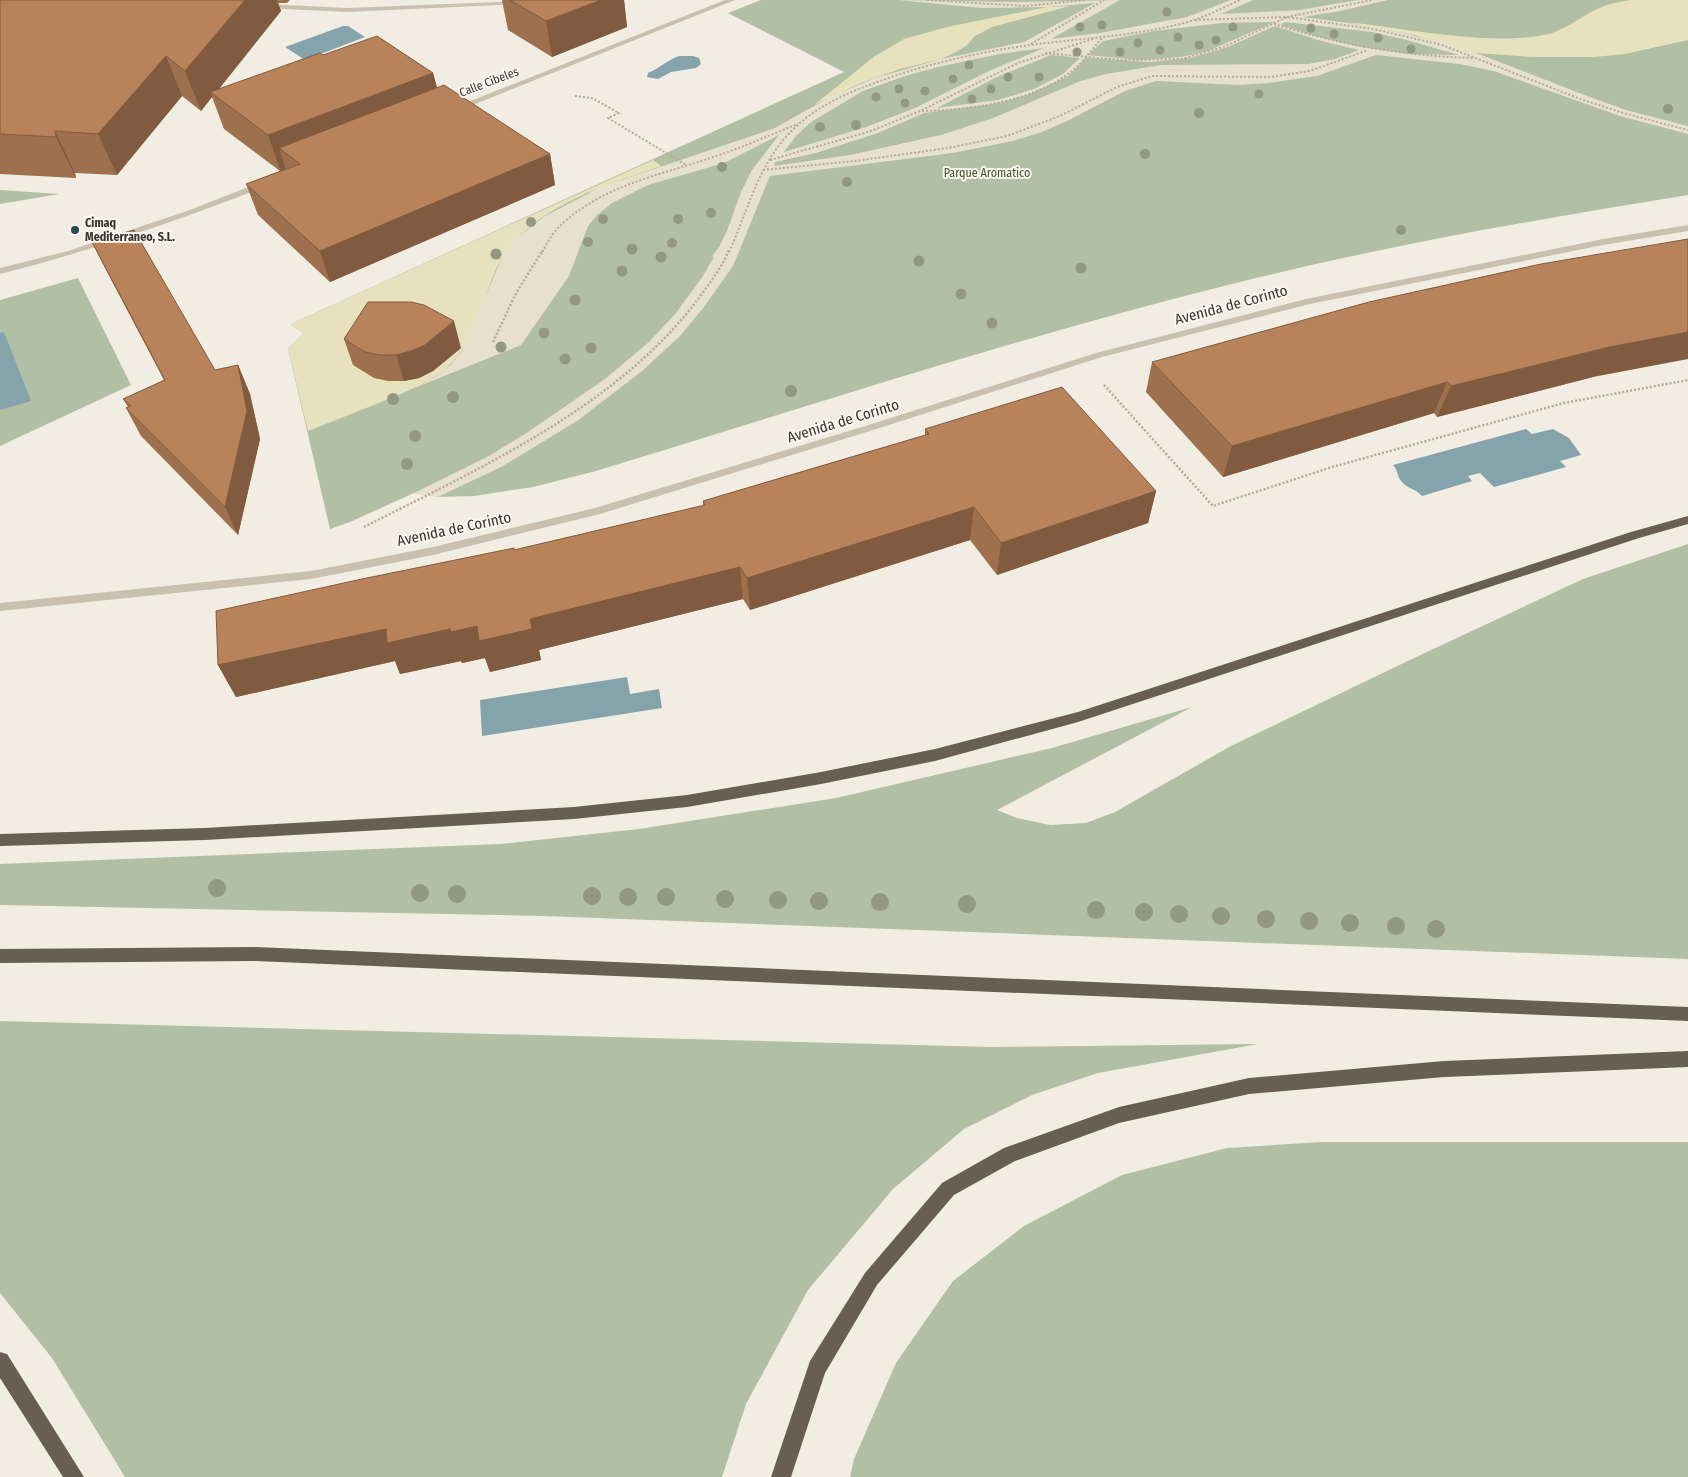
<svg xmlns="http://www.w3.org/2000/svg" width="1688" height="1477" font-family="'Fira Sans Condensed',sans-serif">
<rect width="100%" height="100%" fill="#f1ede3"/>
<!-- green -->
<g fill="#b1bfa4">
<path d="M761 0H1688V195C1535 220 1382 246 1232 284 1018 337 807 407 596 471L533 487 474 496 438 497 414 493 350 522 330 529 288 349 304 333 291 325 293 323 844 72 728 13Z"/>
<polygon points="0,190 59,194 0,204"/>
<polygon points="78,278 131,385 0,446 0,300"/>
<polygon points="1688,544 1688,959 543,916 0,905 0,864 500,844 639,829 836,798 1052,748 1192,707 997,810 1017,818 1050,825 1086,823 1115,812 1231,746 1414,658 1583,579"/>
<polygon points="0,1021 991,1047 1258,1044 1098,1073 1032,1095 964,1129 893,1189 808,1290 746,1404 722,1477 125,1477 52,1358 0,1293"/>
<polygon points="1321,1142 1688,1142 1688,1477 850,1477 854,1459 896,1363 953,1281 1024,1226 1122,1175 1227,1148"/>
</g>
<!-- sand -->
<g fill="#e8e1be">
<path d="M1631 0H1688V40L1625 54 1594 57H1532L1476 53 1418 36 1346 22C1405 28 1487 46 1544 35 1564 31 1577 19 1595 10 1606 4 1619 2 1631 0Z"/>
<polygon points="1070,6 992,27 975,36 967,45 958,51 941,59 900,69 861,83 814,105 875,56 904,39 947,27 1047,7"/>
<path d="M653 160 661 166C600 188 521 209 494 274 483 300 471 344 452 363 432 383 404 392 379 403 355 412 332 422 308 431L288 349 304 333 291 325 293 323Z"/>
</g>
<!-- plaza -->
<path fill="#e7e0cc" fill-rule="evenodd" d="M898 0 1015 2 1120 0 1051 39 1100 33 1187 17 1231 0H1253L1221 14 1299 10 1358 0H1388L1340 11 1303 17 1370 26 1447 43 1476 53 1587 96 1626 110 1688 126V134L1620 116 1494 71 1459 64 1376 55 1317 76 1269 83 1238 85 1156 81 1125 91 1069 120 1042 132 1013 141 953 153 770 176 733 266 704 307 680 336 642 371 577 421 503 466 438 497 414 493 489 456 528 432 605 379 649 342 676 313 703 276 714 257 712 256 719 247 727 231 741 192 752 170 779 135 724 163 648 185 612 203 597 215 588 226 569 276 521 345 417 387 437 376 452 364 462 351 503 255 515 239 545 216 601 187 775 128 830 97 875 78 941 59 1024 42 1095 3 1047 7 982 8ZM1275 22 1208 51 1181 57 1139 60 1088 55 1103 41 1154 31 1221 23ZM1285 22 1372 32 1403 39 1459 55 1410 54 1360 47 1315 36 1280 25ZM1275 26 1318 40 1359 50 1335 59 1308 64 1161 65 1106 74 1078 82 993 118 941 135 850 155 774 166 775 162 816 153 878 133 924 113 994 104 1028 95 1068 76 1086 58 1150 62 1190 58 1228 47ZM1044 48 989 71 915 108 866 127 784 152 796 136 811 122 863 91 905 76 938 67 1000 54ZM1051 55 1080 58 1063 74 1034 89 998 100 937 108 997 77Z"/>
<!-- water -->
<g fill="#85a3ab">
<polygon points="343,26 348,26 365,37 305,60 285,47"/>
<path d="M679 56H693L699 58 701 64 696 68 671 72 658 79 647 77 648 73C660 68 666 61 679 56Z"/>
<polygon points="4,332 31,401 0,410 0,333"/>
<path d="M1526 429 1532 434 1553 429 1569 438 1581 455 1560 461 1566 467 1494 487 1480 473 1468 476 1472 481 1422 496C1416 489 1408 489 1402 482 1397 477 1398 470 1393 465Z"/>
<polygon points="627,677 630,694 659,689 662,708 482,736 480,700"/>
</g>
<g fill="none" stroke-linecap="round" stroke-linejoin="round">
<!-- path-far1 -->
<g stroke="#b4aa9a" stroke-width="2" stroke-dasharray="2 2" stroke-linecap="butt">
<polyline points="927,0 1026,6 1085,0"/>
<polyline points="1195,20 1287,17 1372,0"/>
<path d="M1274 24C1340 45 1405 56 1474 58"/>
<polyline points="1031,44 1104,0"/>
<polyline points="1045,53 1121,60 1182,59 1226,46 1287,17 1373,29 1442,45 1583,100 1623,113 1688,130"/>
<polyline points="575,96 592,98 619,113 608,118 686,165"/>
<path d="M922 111C969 110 1034 102 1072 71 1084 61 1093 48 1103 37"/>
<polyline points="770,160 871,131 920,111 1018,63 1093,39"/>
<polyline points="763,170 855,161 948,148 1007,136 1060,116 1117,87 1152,76 1271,77 1310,71 1368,50"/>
<path d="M542 252C547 244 551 235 557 229 601 184 663 175 719 155 746 146 772 134 798 124"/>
<path d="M729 252C747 213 757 169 786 137 811 108 848 92 883 80 930 63 980 52 1030 45 1083 38 1139 36 1191 21 1208 16 1224 7 1240 0"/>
</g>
<!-- path -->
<g stroke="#b4aa9a" stroke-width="2.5" stroke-dasharray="2 2" stroke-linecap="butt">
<polyline points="493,342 516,293 543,250"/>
<polyline points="1104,385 1213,506 1332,467 1564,403 1688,380"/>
<path d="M364 527C482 467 621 405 701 295 712 280 722 267 729 250"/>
</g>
<!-- minor -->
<g fill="#c9c0b0" fill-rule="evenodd">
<polygon points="725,0 735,0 460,110 453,108"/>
<polygon points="520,1 522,2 522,4 347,12 263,8 259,6 263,4 347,8"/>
<path d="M264 181 268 184 267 186C179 220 91 251 0 274V268L68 251 187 211Z"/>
<polygon points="1688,225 1688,231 1603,245 1310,304 1102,357 870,431 600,514 433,555 311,579 0,611 0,603 311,571 433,547 595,508 862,427 1096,353 1306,299 1603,239"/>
</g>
<!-- trunk -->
<g fill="#685e52" fill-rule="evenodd">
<polygon points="1688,516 1688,524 1639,538 1078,722 935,761 821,784 687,807 574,819 205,840 0,846 0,834 205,828 574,807 687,795 821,772 935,749 1078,712 1631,532"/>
<polygon points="255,947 1688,1007 1688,1021 255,961 0,963 0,949"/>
<polygon points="1688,1051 1688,1067 1444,1077 1249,1094 1119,1123 1015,1161 954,1195 877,1285 825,1373 791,1477 771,1477 810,1361 865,1273 942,1183 1004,1148 1119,1107 1249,1078 1444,1061"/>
<polygon points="0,1352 7,1354 84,1477 63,1477 0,1378"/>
</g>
</g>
<!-- trees -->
<g fill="#919982">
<circle cx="1167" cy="12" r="4.5"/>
<circle cx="1102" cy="25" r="4.5"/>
<circle cx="1080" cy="27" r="4.5"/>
<circle cx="1233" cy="27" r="4.5"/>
<circle cx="1311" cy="28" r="4.5"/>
<circle cx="1334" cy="34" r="4.5"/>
<circle cx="1178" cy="37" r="4.5"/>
<circle cx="1378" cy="38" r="4.5"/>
<circle cx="1216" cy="40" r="4.5"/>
<circle cx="1138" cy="43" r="4.5"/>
<circle cx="1199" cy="45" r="4.5"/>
<circle cx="1411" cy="49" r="4.5"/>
<circle cx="1160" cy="50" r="4.5"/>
<circle cx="1077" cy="52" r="4.5"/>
<circle cx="1120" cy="52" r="4.5"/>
<circle cx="969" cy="65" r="4.5"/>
<circle cx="1008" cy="77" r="4.5"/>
<circle cx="1039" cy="77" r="4.5"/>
<circle cx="953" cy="79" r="4.5"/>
<circle cx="899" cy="89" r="4.5"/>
<circle cx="991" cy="89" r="4.5"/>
<circle cx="925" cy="91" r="4.5"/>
<circle cx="1259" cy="94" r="4.5"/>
<circle cx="876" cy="97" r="4.5"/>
<circle cx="972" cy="99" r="4.5"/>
<circle cx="905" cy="103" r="4.5"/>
<circle cx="1668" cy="109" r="5"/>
<circle cx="1199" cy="113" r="5"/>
<circle cx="856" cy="125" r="5"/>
<circle cx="820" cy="127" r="5"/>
<circle cx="1145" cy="154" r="5"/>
<circle cx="722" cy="167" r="5"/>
<circle cx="847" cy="182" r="5"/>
<circle cx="711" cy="213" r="5"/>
<circle cx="603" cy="219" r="5"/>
<circle cx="678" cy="219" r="5"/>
<circle cx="531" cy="222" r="5"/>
<circle cx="1401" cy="230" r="5"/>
<circle cx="588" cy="242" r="5"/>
<circle cx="672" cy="243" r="5"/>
<circle cx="632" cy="249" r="5.5"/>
<circle cx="496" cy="254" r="5.5"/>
<circle cx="661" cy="257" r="5.5"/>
<circle cx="919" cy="261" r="5.5"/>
<circle cx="1081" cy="268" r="5.5"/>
<circle cx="622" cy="271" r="5.5"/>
<circle cx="961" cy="294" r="5.5"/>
<circle cx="575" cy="300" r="5.5"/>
<circle cx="992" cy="323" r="5.5"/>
<circle cx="544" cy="333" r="5.5"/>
<circle cx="501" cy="347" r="5.5"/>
<circle cx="591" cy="348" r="5.5"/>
<circle cx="565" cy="359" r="5.5"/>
<circle cx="791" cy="391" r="6"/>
<circle cx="453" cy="397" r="6"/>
<circle cx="393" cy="399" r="6"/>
<circle cx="415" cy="436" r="6"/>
<circle cx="407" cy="464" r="6"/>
<circle cx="217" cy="888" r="9"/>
<circle cx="420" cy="893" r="9"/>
<circle cx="457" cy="894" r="9"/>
<circle cx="592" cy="896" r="9"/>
<circle cx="628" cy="897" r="9"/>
<circle cx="666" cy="897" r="9"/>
<circle cx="725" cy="899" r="9"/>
<circle cx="778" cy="900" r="9"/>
<circle cx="819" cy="901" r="9"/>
<circle cx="880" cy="902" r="9"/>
<circle cx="967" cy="904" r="9"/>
<circle cx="1096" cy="910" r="9"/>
<circle cx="1144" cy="912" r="9"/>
<circle cx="1179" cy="914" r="9"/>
<circle cx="1221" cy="916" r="9"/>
<circle cx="1266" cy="919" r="9"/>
<circle cx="1309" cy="921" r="9"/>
<circle cx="1350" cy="923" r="9"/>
<circle cx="1396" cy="926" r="9"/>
<circle cx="1436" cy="929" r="9"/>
</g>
<!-- wall -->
<g fill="#9e704d">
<polygon points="0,0 290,0 287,3 278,3 281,11 219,89 323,55 433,73 437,87 550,154 555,185 330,282 258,215 246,184 280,171 224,129 212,97 201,111 182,96 117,175 75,173 76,178 0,174"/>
<polygon points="502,0 624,0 627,27 552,57 508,30"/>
<polygon points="92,242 215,370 238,365 250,394 260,439 238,535 141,436 126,408 128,407 123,399 164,380 106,270"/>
<polygon points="344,339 461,348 433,371 419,378 404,381 388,381 374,378 353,365"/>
<polygon points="1152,362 1593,377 1437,417 1434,413 1223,477 1146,392"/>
<polygon points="925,429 1156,491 1148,523 997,575 970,540 750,610 743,599 539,650 541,660 490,672 485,658 462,663 461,661 400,674 395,661 236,697 218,665 514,550 703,506 703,501 925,435"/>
</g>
<!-- shaded-wall -->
<g fill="#815b3f">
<polygon points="245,0 277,0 281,11 214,95 210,92 212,97 201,111 185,71"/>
<polygon points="601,0 624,0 627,27 552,57 546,21"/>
<polygon points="166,56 182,96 117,175 98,134"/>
<polygon points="433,73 442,109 279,148 286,170 281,172 268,135"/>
<polygon points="55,131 75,173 76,178 56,137"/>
<polygon points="550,154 555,185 330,282 320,251"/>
<polygon points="454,321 461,348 433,371 419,378 404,381 396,355"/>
<polygon points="1688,332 1688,359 1593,377 1437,417 1451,386 1609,347"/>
<polygon points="238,365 250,394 260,439 238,535 225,507"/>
<polygon points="1447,382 1434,413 1223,477 1232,446"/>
<polygon points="1156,491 1148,523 997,575 1001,543"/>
<polygon points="974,507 970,540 750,610 747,578"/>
<polygon points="740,567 743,599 539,650 541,660 490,672 485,658 462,663 461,661 400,674 395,661 236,697 218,665 386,629 450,629 477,626 530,619"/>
</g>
<!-- building -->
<g fill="#b8825a" stroke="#815b3f">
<polygon points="0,0 245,0 185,71 166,56 98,134 55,131 56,137 0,134"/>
<polygon points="510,0 601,0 546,21"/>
<polygon points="377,36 433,73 268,135 210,92 320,53 323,55"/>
<polygon points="444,85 550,154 320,251 246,184 300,164 279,148"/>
<polygon points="134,230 215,370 238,365 247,411 225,507 126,408 131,406 123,399 165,380 92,242"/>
<polygon points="1688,239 1688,332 1609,347 1451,386 1447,382 1232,446 1152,362 1369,302 1541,264"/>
<polygon points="368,302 411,302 424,305 454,321 425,345 411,351 396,355 380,355 365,352 344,339"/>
<polygon points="1062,387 1156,491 1001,543 974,507 747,578 740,567 530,619 532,629 479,641 477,626 451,632 450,629 387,643 386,629 218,665 216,611 362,579 514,548 514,550 705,505 703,501 929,434 925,429"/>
</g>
<!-- markers -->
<circle fill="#264a56" stroke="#f9f6ef" stroke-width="2" cx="75" cy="230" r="5"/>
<g text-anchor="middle" stroke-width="4" stroke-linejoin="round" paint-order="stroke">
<!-- far-street labels -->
<g font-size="12" fill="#39332d" stroke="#f9f6ef">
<text transform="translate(489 82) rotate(-21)" y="4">Calle Cibeles</text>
</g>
<!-- far-park labels -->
<g font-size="12" fill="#425433" stroke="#f9f6ef">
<text x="987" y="177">Parque Aromatico</text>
</g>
<!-- far-poi labels -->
<g font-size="12" font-weight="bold" fill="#39332d" stroke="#f9f6ef" text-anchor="start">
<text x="85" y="227">Cimaq<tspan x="85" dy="14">Mediterraneo, S.L.</tspan></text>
</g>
<!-- street labels -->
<g font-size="15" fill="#39332d" stroke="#f9f6ef">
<text transform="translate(1231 305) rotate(-15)" y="5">Avenida de Corinto</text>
<text transform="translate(843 421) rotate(-17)" y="5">Avenida de Corinto</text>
<text transform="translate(454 529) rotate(-12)" y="5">Avenida de Corinto</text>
</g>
</g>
</svg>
